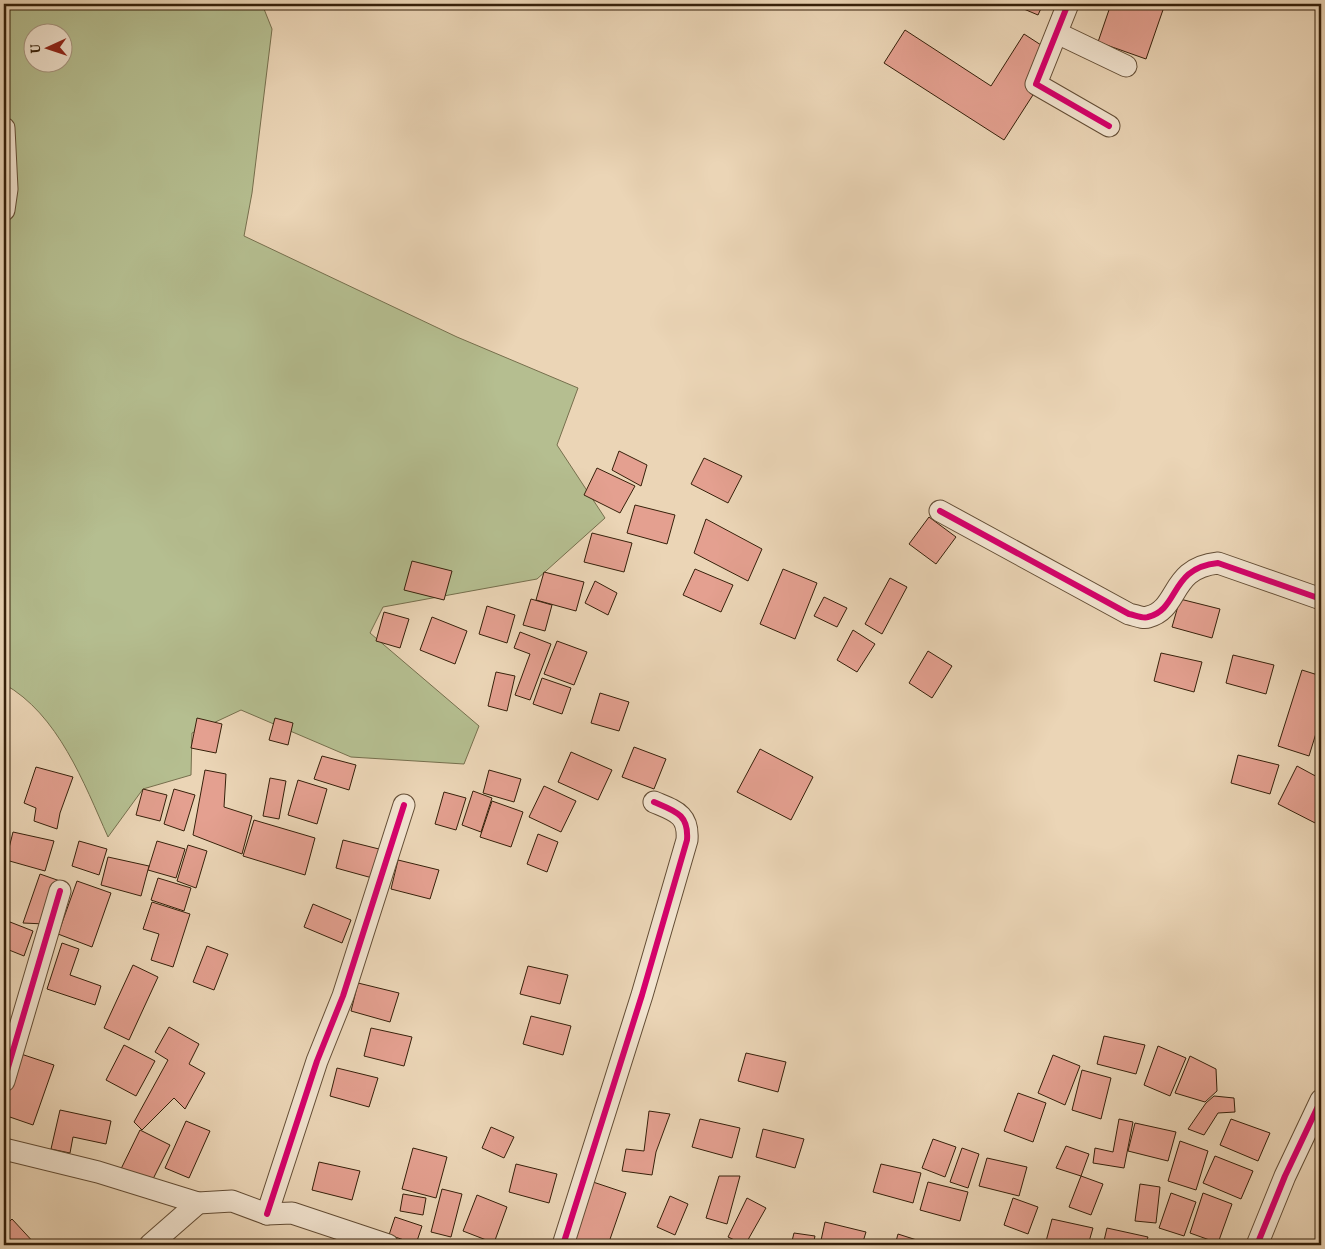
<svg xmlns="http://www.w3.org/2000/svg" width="1325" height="1249" font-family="Vollkorn,serif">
<rect width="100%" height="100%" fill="#ebd5b6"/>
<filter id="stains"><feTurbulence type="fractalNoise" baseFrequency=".004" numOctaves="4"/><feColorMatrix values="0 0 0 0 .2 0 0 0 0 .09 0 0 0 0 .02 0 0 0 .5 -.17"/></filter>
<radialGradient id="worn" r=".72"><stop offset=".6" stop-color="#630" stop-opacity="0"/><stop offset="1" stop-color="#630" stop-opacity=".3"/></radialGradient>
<!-- green -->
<path fill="#b5be90" stroke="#766f4d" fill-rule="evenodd" d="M4 4H262L272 29 252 193 244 236 457 337 578 388 557 445 605 518 537 579 383 607 370 633 479 726 464 764 351 757 241 710 192 733 191 775 143 789 108 837C84 783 58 714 4 684ZM32 32H62V62H32Z"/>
<!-- building -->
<g fill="#e4a090" stroke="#36200a">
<polygon points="1012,4 1043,4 1038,15"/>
<polygon points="1111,4 1165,4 1146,59 1098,42"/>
<polygon points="905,30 991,86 1024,34 1058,56 1004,140 884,63"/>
<polygon points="619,451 647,465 641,486 612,470"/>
<polygon points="704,458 742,476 728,503 691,484"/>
<polygon points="597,468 635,486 620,513 584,495"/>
<polygon points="635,505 675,515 667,544 627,533"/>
<polygon points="929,517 956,537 936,564 909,544"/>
<polygon points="706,519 762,549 748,581 694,553"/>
<polygon points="592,533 632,543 624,572 584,562"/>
<polygon points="412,561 452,571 444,600 404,590"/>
<polygon points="695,569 733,585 721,612 683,595"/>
<polygon points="783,569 817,583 795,639 760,624"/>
<polygon points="544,572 584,582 576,611 536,600"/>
<polygon points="890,578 907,587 882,634 865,624"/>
<polygon points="595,581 617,593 608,615 585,603"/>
<polygon points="824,597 847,608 837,627 814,616"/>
<polygon points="531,599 552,605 545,631 523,625"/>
<polygon points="1180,599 1220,609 1212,638 1172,627"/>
<polygon points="487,606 515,615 507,643 479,634"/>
<polygon points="384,612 409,619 400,648 376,641"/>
<polygon points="432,617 467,631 455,664 420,650"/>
<polygon points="853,630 875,644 857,672 837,660"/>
<polygon points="520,632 551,644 530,700 515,695 530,654 514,648"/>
<polygon points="557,641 587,652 574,685 544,674"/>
<polygon points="928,651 952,666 932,698 909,683"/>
<polygon points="1161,653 1202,662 1194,692 1154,681"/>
<polygon points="1233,655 1274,665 1266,694 1226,683"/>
<polygon points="1302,670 1321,676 1321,717 1309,756 1278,746"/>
<polygon points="496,672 515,676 507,711 488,706"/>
<polygon points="542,678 571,688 562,714 533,704"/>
<polygon points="600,693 629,702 619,731 591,723"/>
<polygon points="197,718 222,724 216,753 191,748"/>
<polygon points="275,718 293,723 288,745 269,740"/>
<polygon points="634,747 666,759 654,789 622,777"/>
<polygon points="760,749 813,777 791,820 737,792"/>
<polygon points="571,752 612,770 598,800 558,782"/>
<polygon points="1238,755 1279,765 1270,794 1231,783"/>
<polygon points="322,756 356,765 349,790 314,779"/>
<polygon points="1297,766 1321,779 1321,826 1278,804"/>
<polygon points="36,767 73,777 60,813 57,829 34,821 36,808 24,803"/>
<polygon points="205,770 226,774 224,807 252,816 242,854 193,835"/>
<polygon points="489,770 521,779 514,802 483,793"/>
<polygon points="270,778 286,781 279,819 263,816"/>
<polygon points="298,780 327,789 317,824 288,815"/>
<polygon points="544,786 576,801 561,832 529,817"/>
<polygon points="143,789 167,795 160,821 136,815"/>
<polygon points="174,789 195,795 184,831 164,824"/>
<polygon points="473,791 492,798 481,832 462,825"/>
<polygon points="444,792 466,798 456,830 435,824"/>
<polygon points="492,801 523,812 511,847 480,837"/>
<polygon points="254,820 315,838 305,875 243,856"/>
<polygon points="13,832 54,841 45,871 6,860"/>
<polygon points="538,834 558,842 547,872 527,864"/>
<polygon points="343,840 383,850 376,879 336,868"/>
<polygon points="79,841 107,849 99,875 72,866"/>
<polygon points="157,841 185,849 176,878 148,870"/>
<polygon points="188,845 207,851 196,888 177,881"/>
<polygon points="108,857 149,866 141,896 101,885"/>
<polygon points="398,860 439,870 430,899 391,889"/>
<polygon points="4,865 8,867 4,882"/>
<polygon points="40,874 60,881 45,924 23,923"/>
<polygon points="158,878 191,888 184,911 151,900"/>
<polygon points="77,881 111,893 92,947 58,934"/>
<polygon points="152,902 190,914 173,967 151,960 159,934 143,929"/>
<polygon points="313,904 351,920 342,943 304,927"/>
<polygon points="10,922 33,931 24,956 4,948 4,936"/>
<polygon points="62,943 79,949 70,975 101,986 95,1005 47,989"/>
<polygon points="207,946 228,954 214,990 193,982"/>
<polygon points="133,965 158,977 129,1040 104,1028"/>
<polygon points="528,966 568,975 560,1004 520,994"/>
<polygon points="358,983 399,993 390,1022 351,1011"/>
<polygon points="531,1016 571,1026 563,1055 523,1044"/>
<polygon points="169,1027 199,1044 189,1064 205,1073 185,1109 174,1098 142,1130 134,1122 168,1060 155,1052"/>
<polygon points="371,1028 412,1037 404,1066 364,1056"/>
<polygon points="1104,1036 1145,1045 1136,1074 1097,1064"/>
<polygon points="124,1045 155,1061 136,1096 106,1080"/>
<polygon points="1158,1046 1186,1058 1170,1096 1144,1085"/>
<polygon points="746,1053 786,1062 778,1092 738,1081"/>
<polygon points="21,1054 54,1065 33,1125 4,1115 4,1104"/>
<polygon points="1053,1055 1080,1066 1065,1105 1038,1093"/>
<polygon points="1190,1056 1216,1069 1217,1091 1205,1102 1175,1093"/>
<polygon points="337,1068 378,1078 369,1107 330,1096"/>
<polygon points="1082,1070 1111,1078 1101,1119 1072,1110"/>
<polygon points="1018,1093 1046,1103 1033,1142 1004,1131"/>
<polygon points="1214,1096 1234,1098 1235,1112 1218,1113 1204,1135 1188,1129 1206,1103"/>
<polygon points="60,1110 111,1121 106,1144 73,1137 70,1153 51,1149"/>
<polygon points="649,1111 670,1114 656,1152 652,1175 622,1171 626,1149 644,1151"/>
<polygon points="700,1119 740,1128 732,1158 692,1147"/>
<polygon points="1119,1119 1133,1122 1124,1168 1093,1163 1095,1148 1113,1152"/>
<polygon points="1231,1119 1270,1133 1258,1161 1220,1145"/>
<polygon points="186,1121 210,1131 189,1178 165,1168"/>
<polygon points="1135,1123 1176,1132 1168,1161 1128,1151"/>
<polygon points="491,1127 514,1137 504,1158 482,1148"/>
<polygon points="763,1129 804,1139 795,1168 756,1157"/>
<polygon points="140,1130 170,1145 149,1187 119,1173"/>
<polygon points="933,1139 956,1147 945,1177 922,1168"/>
<polygon points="1180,1141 1208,1151 1196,1190 1168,1181"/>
<polygon points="1066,1146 1089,1154 1081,1176 1056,1168"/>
<polygon points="413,1148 447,1157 436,1198 402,1189"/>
<polygon points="962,1148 979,1154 968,1188 950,1182"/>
<polygon points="1215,1156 1253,1171 1241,1199 1203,1183"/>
<polygon points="987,1158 1027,1167 1019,1196 979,1186"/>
<polygon points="319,1162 360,1171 352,1200 312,1190"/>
<polygon points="516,1164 557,1174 549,1203 509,1192"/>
<polygon points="881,1164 921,1173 913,1203 873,1192"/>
<polygon points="719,1176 740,1176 727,1224 706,1218"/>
<polygon points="1081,1176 1103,1184 1091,1215 1069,1207"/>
<polygon points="593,1182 626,1193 608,1245 572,1245"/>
<polygon points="928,1182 968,1192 960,1221 920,1210"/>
<polygon points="1140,1184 1160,1187 1156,1223 1135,1221"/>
<polygon points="442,1189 462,1194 451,1237 431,1232"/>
<polygon points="1171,1193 1196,1202 1184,1236 1159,1228"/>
<polygon points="1203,1193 1232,1204 1218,1243 1190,1233"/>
<polygon points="403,1194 426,1198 423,1215 400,1211"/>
<polygon points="477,1195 507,1207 494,1243 463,1231"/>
<polygon points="670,1196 688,1204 675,1235 657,1227"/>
<polygon points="747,1198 766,1208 745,1245 728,1237"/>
<polygon points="1013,1198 1038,1207 1028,1234 1004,1225"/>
<polygon points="395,1217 422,1226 416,1244 389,1235"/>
<polygon points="12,1219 36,1245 4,1245 4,1227"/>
<polygon points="1052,1219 1093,1228 1088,1245 1045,1245"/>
<polygon points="825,1222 866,1232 862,1245 820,1245"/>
<polygon points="1107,1228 1148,1237 1145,1245 1103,1245"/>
<polygon points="794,1233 815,1236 813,1245 791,1245"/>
<polygon points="898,1234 926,1243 925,1245 895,1245"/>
<polygon points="662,1240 684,1245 661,1245"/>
</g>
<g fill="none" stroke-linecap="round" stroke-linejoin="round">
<!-- street casing -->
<g stroke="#634d35" stroke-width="23">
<g id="street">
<polyline points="1068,4 1036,84 1109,126"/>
<polyline points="1057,33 1126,66"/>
<polyline points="4,128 7,189 4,210"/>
<path d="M940 511 1129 614C1135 615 1143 619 1148 617 1180 609 1169 568 1218 563L1321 599"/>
<polyline points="4,1081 60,891"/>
<polyline points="4,1149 98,1172 198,1203 232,1201 267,1214 292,1213 388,1245"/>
<polyline points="267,1214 317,1061 343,996 404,805"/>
<polyline points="150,1245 198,1203"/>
<path d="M563 1245 642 995 687 840C689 814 675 811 654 802"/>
<polyline points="1257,1245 1285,1176 1321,1100"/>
</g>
</g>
<!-- street -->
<use href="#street" stroke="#f2e4d0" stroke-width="21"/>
<!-- cycleway casing -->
<g stroke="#f2e4d0" stroke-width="9">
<g id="cycleway">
<polyline points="1068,4 1036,84 1109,126"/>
<polyline points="4,128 7,189 4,210"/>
<path d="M940 511 1129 614C1135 615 1143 619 1148 617 1180 609 1169 568 1218 563L1321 599"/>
<polyline points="4,1081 60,891"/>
<polyline points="267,1214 317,1061 343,996 404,805"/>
<path d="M563 1245 642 995 687 840C689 814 675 811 654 802"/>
<polyline points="1257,1245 1285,1176 1321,1100"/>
</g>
</g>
<!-- cycleway -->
<use href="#cycleway" stroke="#d6006c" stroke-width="6"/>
</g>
<!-- margin -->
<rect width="1325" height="1249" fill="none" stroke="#ebd5b6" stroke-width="20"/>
<rect x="5" y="5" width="1315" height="1239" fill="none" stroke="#36200a" stroke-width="2.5"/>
<rect x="10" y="10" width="1305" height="1229" fill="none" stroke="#36200a"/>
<!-- north arrow -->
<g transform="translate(48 48) rotate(267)"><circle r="24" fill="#f2e4d0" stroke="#a79681"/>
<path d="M0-4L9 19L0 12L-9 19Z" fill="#8f2418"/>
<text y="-8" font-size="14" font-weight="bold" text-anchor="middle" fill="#36200a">U</text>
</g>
<rect width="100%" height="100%" filter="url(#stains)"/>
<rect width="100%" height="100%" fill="url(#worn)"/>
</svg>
